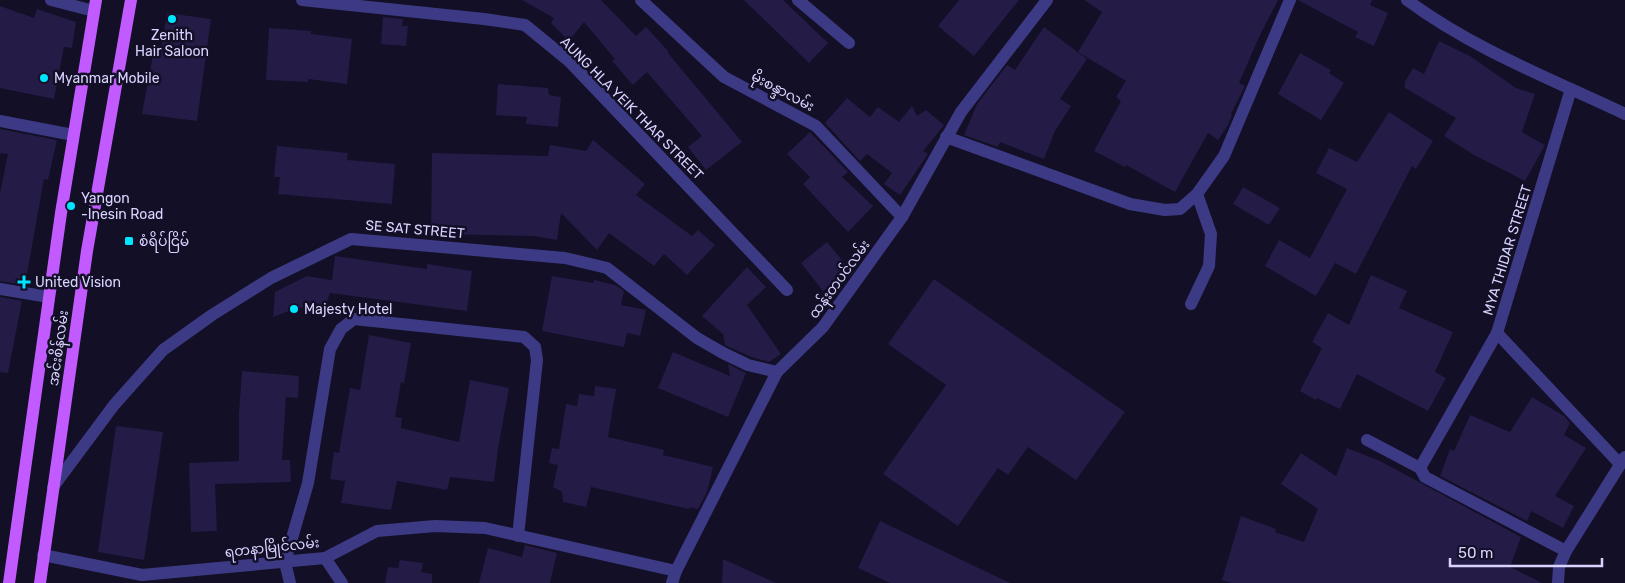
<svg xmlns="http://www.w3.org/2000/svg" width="1625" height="583" font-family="Rubik,'Noto Sans Myanmar',sans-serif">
<rect width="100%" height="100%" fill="#130f26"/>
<!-- building -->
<g fill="#241b47">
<polygon points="522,0 601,0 636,36 646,27 669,52 668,53 742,142 706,170 688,147 702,136 647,72 633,85 612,61 615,59 584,22 569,41 551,23 554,18"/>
<polygon points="744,0 783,0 828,43 809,63"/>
<polygon points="959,0 1019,0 974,56 938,26"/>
<polygon points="1084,0 1278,0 1260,35 1239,83 1245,86 1231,114 1232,115 1228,125 1218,140 1208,133 1175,192 1126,165 1125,167 1094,151 1121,101 1116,97 1126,81 1078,52 1102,12"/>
<polygon points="1298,0 1372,0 1370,5 1388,13 1374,46 1355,37 1358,32"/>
<polygon points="0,6 34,18 37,9 76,22 72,48 64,47 54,99 0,88"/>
<polygon points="167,13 211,19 197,121 142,114 153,55 160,56"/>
<polygon points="383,17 403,19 402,26 408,26 406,46 381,44"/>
<polygon points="1044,27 1087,59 1060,99 1071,106 1055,131 1044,159 1000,142 998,147 964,135 977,104 1007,65 1015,70"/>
<polygon points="269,28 311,31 311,34 352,39 347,84 308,79 308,82 266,80"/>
<polygon points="1439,41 1470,56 1516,88 1535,94 1522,132 1545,145 1525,181 1474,155 1444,136 1456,118 1405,88 1405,82 1413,68 1424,74"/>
<polygon points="1300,53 1331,70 1329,73 1344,83 1321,120 1278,94"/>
<polygon points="498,84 548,88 549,95 561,97 558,127 526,124 527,117 496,115"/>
<polygon points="847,98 870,117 878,107 899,122 912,106 917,116 926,110 944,125 923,151 928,154 900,195 884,184 892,173 867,154 860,161 825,123"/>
<polygon points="1389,112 1433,141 1416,169 1412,166 1356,274 1335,263 1316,296 1265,266 1279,240 1310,258 1347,189 1316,173 1329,148 1357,162"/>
<polygon points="0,129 57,140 48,180 44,179 25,285 0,281 0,193 8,154 0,153"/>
<polygon points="810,132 848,172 842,177 873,206 848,232 803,184 810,177 787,154"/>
<polygon points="593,140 645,184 636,195 692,236 698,230 715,245 687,275 664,254 654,266 609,233 597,250 561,213 557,240 534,236 431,234 432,153 548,156 550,145 586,151"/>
<polygon points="277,146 348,153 347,160 395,164 392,204 278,194 280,177 274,177"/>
<polygon points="1243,187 1280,208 1269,225 1233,204"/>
<polygon points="827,242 850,270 823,291 801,263"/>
<polygon points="335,256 427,269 427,264 472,271 467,311 330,293 326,304 294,309 273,317 275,292 307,276 332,280"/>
<polygon points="747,267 766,287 747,305 781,354 769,362 751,357 725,345 723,334 702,316"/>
<polygon points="1371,275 1407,291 1399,308 1453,332 1435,372 1446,378 1428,411 1357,374 1340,409 1317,398 1316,400 1300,391 1322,348 1312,342 1328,313 1349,325"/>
<polygon points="552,276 593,283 594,280 615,285 624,291 621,305 646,310 640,336 627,333 624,347 542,331"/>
<polygon points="934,279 1125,412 1076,480 1028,447 1008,475 998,468 958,526 883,474 946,385 888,344"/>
<polygon points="0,297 22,301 8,373 0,372"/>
<polygon points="369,335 411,343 404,383 401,382 395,417 402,418 401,428 459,442 470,380 509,388 498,449 494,482 450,477 447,490 397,481 391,510 341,503 345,481 330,479 334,452 339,453 350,388 360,390"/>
<polygon points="673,352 730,376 728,364 746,373 728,417 658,388"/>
<polygon points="242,371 299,376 298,398 286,397 282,460 290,460 291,482 215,484 217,531 191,532 189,463 239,461 239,413"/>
<polygon points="595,386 616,389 608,437 664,450 663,455 713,467 707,492 698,509 690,507 689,509 591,487 586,507 563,502 562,492 553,487 558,465 549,463 552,448 559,449 566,404 577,406 579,394 594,396"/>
<polygon points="1532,397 1564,416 1570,423 1564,435 1586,448 1555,496 1574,506 1563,528 1531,511 1527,521 1440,476 1450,449 1454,451 1470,415 1510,432"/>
<polygon points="116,426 163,432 144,560 98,552"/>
<polygon points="1347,448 1380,461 1521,537 1510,567 1542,583 1231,583 1222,580 1241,516 1276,529 1275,532 1304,542 1318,509 1281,484 1301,453 1336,476"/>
<polygon points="880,521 1010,583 890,583 858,568"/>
<polygon points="525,545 557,553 550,583 479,583 488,548 522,557"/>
<polygon points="723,559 776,583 722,583"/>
<polygon points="400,560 423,563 421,572 432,574 432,583 385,583 388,567 398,568"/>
</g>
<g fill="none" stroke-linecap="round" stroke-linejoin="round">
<!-- minor -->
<g stroke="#3d3a85" stroke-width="12">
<polyline points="51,0 94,11"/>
<polyline points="302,0 484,19 525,25 569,61 787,290"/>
<polyline points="641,0 724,77 816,126 902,217"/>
<polyline points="798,0 849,43"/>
<path d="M1407 0C1473 49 1551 79 1625 114"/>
<polyline points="0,121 73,135"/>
<polyline points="946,137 1130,204 1165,210 1180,209 1197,194 1224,156 1290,0"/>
<polyline points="0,289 49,297"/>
<polyline points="1191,304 1209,266 1211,234 1197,194"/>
<polyline points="1497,333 1620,464"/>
<polyline points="1367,440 1420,468 1425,477 1566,551"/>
<polyline points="1420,468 1497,333 1571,89"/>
<polyline points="53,487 114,405 163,350 212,315 271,278 351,239 565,258 607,268 697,338 723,353 748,365 777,372"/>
<polyline points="43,555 142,575 325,558 377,531 435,526 485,528 676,571"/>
<polyline points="325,558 342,583"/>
<polyline points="285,562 308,483 330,349 341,329 354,319 524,337 535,347 537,360 518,536"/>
<polyline points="285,562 290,583"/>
<polyline points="672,583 676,571 777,372 823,327 902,217 961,112 1047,0"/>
<polyline points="1558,583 1559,567 1566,551 1625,457"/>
</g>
<!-- major -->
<g stroke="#c25bff" stroke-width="12">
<polyline points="9,583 61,213 96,0"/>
<polyline points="40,583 87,251 131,0"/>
</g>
</g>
<!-- markers -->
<g fill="#00e5ff" stroke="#130f26" stroke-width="2">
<circle cx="172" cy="19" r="5"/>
<circle cx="44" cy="78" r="5"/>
<circle cx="71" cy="206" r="5"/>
<rect x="124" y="236" width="10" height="10" rx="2.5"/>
<path d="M21.5 274.5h5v5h5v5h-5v5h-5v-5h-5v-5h5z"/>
<circle cx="294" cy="309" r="5"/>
</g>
<g text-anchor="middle" stroke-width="5" stroke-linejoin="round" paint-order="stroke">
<!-- poi labels -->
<g font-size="14" fill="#d9d4ff" stroke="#130f26" text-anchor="start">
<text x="172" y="40" text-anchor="middle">Zenith<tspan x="172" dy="16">Hair Saloon</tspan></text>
<text x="54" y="83">Myanmar Mobile</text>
<text x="81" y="203">Yangon<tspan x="81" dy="16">-Inesin Road</tspan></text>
<text x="139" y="246">စံရိပ်ငြိမ်</text>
<text x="35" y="287">United Vision</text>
<text x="304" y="314">Majesty Hotel</text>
</g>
<!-- street labels -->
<g font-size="14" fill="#d9d4ff" stroke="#130f26">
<text transform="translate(783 91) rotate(28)" y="5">မိုးစန္ဒာလမ်း</text>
<text transform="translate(632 108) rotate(45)" y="5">AUNG HLA YEIK THAR STREET</text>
<text transform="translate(415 229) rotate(5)" y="5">SE SAT STREET</text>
<text transform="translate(1507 250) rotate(-73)" y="5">MYA THIDAR STREET</text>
<text transform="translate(839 279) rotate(-54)" y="5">ထန်းတပင်လမ်း</text>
<text transform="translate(58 348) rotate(-82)" y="5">အင်းစိန်လမ်း</text>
<text transform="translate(272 547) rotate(-6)" y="5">ရတနာမြိုင်လမ်း</text>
</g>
</g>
<!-- scale -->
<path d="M1450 558v8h152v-8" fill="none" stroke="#d9d4ff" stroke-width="2.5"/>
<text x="1458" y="558" font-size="15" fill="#d9d4ff" stroke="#130f26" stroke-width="4" paint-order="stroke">50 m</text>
</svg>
